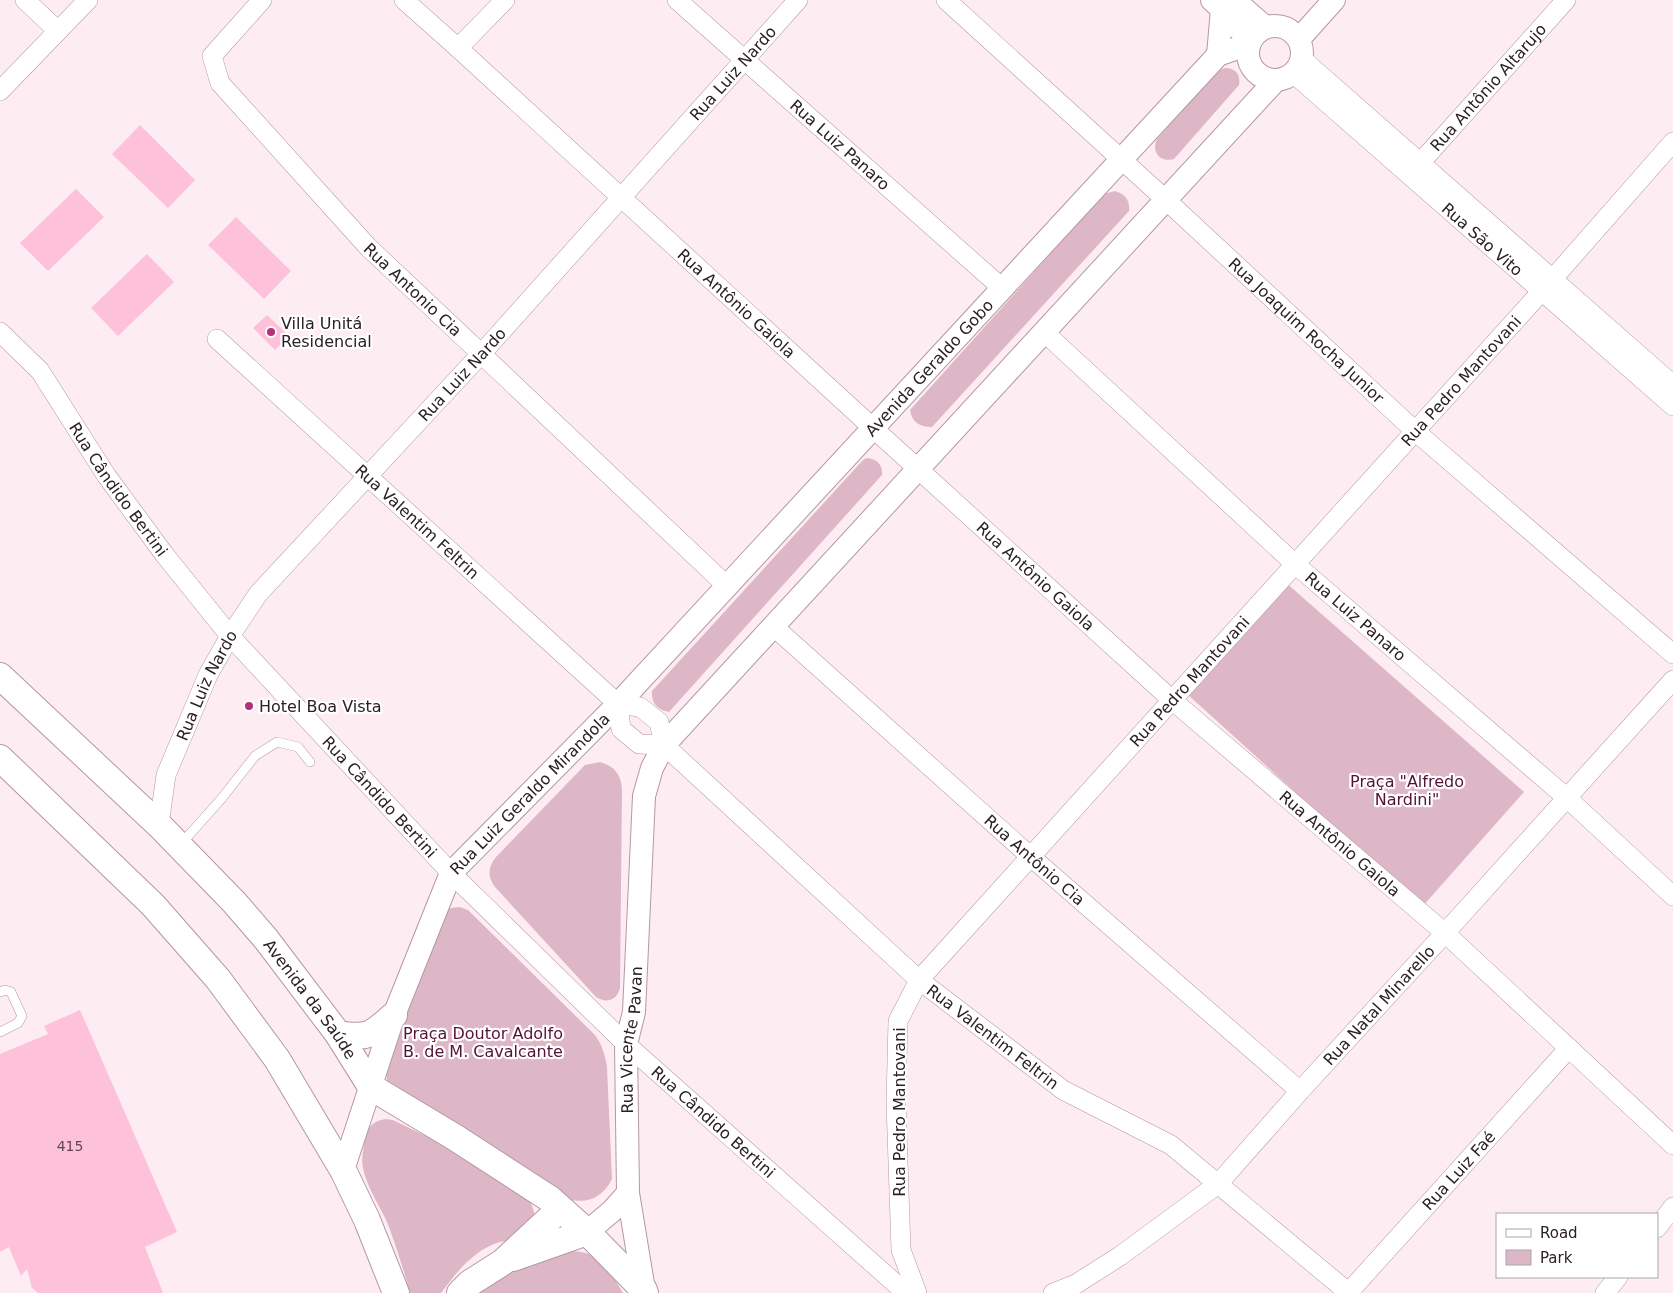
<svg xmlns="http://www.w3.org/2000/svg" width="1673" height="1293" font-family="'DejaVu Sans',sans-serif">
<rect width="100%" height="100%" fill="#feecf3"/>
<!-- green -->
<g fill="#deb7c7">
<path d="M1225 68C1236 68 1241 75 1239 85L1174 159C1160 163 1151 152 1157 139L1217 71Z"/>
<path d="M1115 191C1125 194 1130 200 1129 211L932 427C919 427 912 422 910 410L1104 194Z"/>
<path d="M867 458C877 459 883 465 882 475L669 712C657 710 651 703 652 691L863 460Z"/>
<polygon points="1284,581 1524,792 1422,907 1186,693"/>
<path d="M600 762C614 766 621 774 622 789L620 988C617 1000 607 1004 596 997L495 887C487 876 488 867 496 857L585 765Z"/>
<path d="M460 907 468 910 595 1035C602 1045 605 1054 607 1067L612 1179C602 1199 584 1206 563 1197L503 1152 450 1119 400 1099 388 1084 386 1074 387 1065 443 911 451 908Z"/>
<path d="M386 1119 393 1120 459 1152 530 1200 535 1215 517 1240C511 1241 503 1241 497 1243 473 1251 456 1273 441 1293H410C404 1271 397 1249 389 1227 381 1207 367 1189 363 1168 361 1161 363 1152 364 1145 365 1130 371 1121 386 1119Z"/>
<path d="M569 1251C599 1250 609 1269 623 1293H474L512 1269Z"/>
</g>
<!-- building -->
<g fill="#fec1da">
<polygon points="140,125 195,180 168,208 112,154"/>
<polygon points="76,189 104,217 48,271 20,243"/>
<polygon points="236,217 291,271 264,299 208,245"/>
<polygon points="147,254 174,282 118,336 91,308"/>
<polygon points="267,315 289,336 275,350 253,328"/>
<polygon points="80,1010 177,1232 145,1247 163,1293 38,1293 32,1288 27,1269 21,1276 9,1247 0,1252 0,1054 48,1034 44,1026"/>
</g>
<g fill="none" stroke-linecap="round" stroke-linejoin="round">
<!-- service casing -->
<g stroke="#b498a3" stroke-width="10">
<g id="service">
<polyline points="181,844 222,798 255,756 277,742 298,747 310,762"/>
<polyline points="0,992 5,990 11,992 22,1016 18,1023 0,1032"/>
</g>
</g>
<!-- minor casing -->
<g stroke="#b498a3" stroke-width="20">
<g id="minor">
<polyline points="25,0 58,31"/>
<path id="s1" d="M262 0 212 56 220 83 368 247 727 586"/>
<path id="s2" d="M404 0 458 48 873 428 1172 700 1445 933 1673 1145"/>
<path id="s3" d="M677 0 1002 288"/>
<path id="s4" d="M946 0 1166 200 1415 431 1673 654"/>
<polyline points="458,48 505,0"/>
<polyline points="1302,59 1673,385"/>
<path id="s5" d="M1293 73 1673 406"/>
<polyline points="0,91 88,0"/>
<path id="s6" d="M1412 172 1566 0"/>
<path id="s7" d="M0 332 40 371 106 475 164 554 230 636 451 873 626 1044 906 1293"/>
<path id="s8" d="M1044 332 1295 564 1567 798 1673 896"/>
<path id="s9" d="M217 339 618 704 640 707 659 722 664 745 919 980 1063 1090 1171 1145 1349 1293"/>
<path id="s10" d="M773 626 1031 857 1300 1091"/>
<polyline points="618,704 621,729 639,744 664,745"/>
<path id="s11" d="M159 825 166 775 208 675 230 636 258 594 482 353 798 0"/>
<polyline points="1657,1228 1673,1207"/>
<path id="s12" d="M917 1293 901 1250 896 1103 898 1021 919 980 1542 291 1673 142"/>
<path id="s13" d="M1053 1293 1076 1284 1120 1256 1218 1184 1300 1091 1445 933 1673 680"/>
<path id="s14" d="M1348 1293 1569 1048"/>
<polyline points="1605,1293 1618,1277"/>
</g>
</g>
<!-- tertiary casing -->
<g stroke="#b498a3" stroke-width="24">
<g id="tertiary">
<polyline points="1212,0 1222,9 1250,42"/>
<polyline points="1234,0 1265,27"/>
<circle cx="1275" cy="53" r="27"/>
<polyline points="1299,39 1334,0"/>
<polyline points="1218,55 1222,9"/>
<path id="s15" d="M343 1170 394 1015 451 873 618 704 1218 55 1249 44"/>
<polyline points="587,1232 612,1211 628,1193"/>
<path id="s16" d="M644 1290 628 1193 626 1044 634 1012 644 796 652 768 664 745 1276 80"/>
</g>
</g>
<!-- secondary casing -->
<g stroke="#b498a3" stroke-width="28">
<g id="secondary">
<path id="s17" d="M0 676 159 825 234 902 266 939 338 1034 371 1087 456 1138 550 1199 587 1232 644 1290 645 1293"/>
<polyline points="0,758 153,905 218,979 277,1059 343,1170 367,1220 396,1293"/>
<path d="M338 1034C368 1039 372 1035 394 1015"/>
<polyline points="513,1258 587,1232"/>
<polyline points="460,1293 470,1283 503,1262 560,1209"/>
</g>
</g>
<!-- service -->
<use href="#service" stroke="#fff" stroke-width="9"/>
<!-- minor -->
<use href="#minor" stroke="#fff" stroke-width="19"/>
<!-- tertiary -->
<use href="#tertiary" stroke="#fff" stroke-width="22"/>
<!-- secondary -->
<use href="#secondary" stroke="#fff" stroke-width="26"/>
</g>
<!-- markers -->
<g fill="#b43077" stroke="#fff" stroke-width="2">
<circle cx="271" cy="332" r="5"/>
<circle cx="249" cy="706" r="5"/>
</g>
<g text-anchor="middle" stroke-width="4.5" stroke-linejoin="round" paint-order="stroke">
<!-- number labels -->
<g font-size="14" fill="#604852">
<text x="70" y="1151">415</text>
</g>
<!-- street labels -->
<g font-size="16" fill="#2b2025" stroke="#fff">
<text dy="6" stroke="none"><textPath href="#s11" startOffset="959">Rua Luiz Nardo</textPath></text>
<text dy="6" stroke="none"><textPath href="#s6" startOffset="114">Rua Antônio Altarujo</textPath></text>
<text dy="6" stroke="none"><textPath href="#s3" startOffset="218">Rua Luiz Panaro</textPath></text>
<text dy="6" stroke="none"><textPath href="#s5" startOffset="252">Rua São Vito</textPath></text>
<text dy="6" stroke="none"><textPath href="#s1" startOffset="386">Rua Antonio Cia</textPath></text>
<text dy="6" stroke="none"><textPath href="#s2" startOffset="450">Rua Antônio Gaiola</textPath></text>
<text dy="6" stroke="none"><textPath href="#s4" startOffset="489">Rua Joaquim Rocha Junior</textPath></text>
<text dy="6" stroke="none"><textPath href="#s15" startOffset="1012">Avenida Geraldo Gobo</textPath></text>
<text dy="6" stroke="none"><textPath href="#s11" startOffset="554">Rua Luiz Nardo</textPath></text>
<text dy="6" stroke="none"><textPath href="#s12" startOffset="1129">Rua Pedro Mantovani</textPath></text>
<text dy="6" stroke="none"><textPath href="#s7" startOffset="198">Rua Cândido Bertini</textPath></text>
<text dy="6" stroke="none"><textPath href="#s9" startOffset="271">Rua Valentim Feltrin</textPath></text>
<text dy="6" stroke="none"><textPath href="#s2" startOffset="855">Rua Antônio Gaiola</textPath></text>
<text dy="6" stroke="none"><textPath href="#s8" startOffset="422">Rua Luiz Panaro</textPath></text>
<text dy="6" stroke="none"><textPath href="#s12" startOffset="724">Rua Pedro Mantovani</textPath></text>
<text dy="6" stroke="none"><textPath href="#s11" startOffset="149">Rua Luiz Nardo</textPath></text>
<text dy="6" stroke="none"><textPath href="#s15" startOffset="428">Rua Luiz Geraldo Mirandola</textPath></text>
<text dy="6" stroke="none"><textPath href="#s7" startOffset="602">Rua Cândido Bertini</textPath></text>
<text dy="6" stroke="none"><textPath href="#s2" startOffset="1260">Rua Antônio Gaiola</textPath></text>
<text dy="6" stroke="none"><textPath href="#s10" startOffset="351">Rua Antônio Cia</textPath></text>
<text dy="6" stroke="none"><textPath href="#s17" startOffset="449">Avenida da Saúde</textPath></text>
<text dy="6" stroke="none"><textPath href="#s13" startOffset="439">Rua Natal Minarello</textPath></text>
<text dy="6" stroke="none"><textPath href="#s9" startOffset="1052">Rua Valentim Feltrin</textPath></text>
<text dy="6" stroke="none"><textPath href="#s16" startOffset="252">Rua Vicente Pavan</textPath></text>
<text transform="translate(899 1112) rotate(-90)" y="6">Rua Pedro Mantovani</text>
<text dy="6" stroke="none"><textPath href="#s7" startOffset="1068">Rua Cândido Bertini</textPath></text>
<text dy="6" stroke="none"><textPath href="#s14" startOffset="165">Rua Luiz Faé</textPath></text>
</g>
<!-- poi labels -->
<g font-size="16" fill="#2b2025" stroke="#fff" text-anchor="start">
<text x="281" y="329">Villa Unitá<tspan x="281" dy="18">Residencial</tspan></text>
<text x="259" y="712">Hotel Boa Vista</text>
</g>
<!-- park labels -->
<g font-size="16" fill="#561236" stroke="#fff">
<text x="1407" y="787">Praça "Alfredo<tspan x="1407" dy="18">Nardini"</tspan></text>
<text x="483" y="1039">Praça Doutor Adolfo<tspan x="483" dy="18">B. de M. Cavalcante</tspan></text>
</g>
</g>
<!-- legend -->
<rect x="1496" y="1213" width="162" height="65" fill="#ffffff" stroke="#aaa6a8"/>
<rect x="1506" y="1229" width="25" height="8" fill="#ffffff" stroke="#aaa6a8"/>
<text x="1540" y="1238" font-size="15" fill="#2b2025">Road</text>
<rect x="1506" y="1250" width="25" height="15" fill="#deb7c7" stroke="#aaa6a8"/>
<text x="1540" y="1263" font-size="15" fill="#2b2025">Park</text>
</svg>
